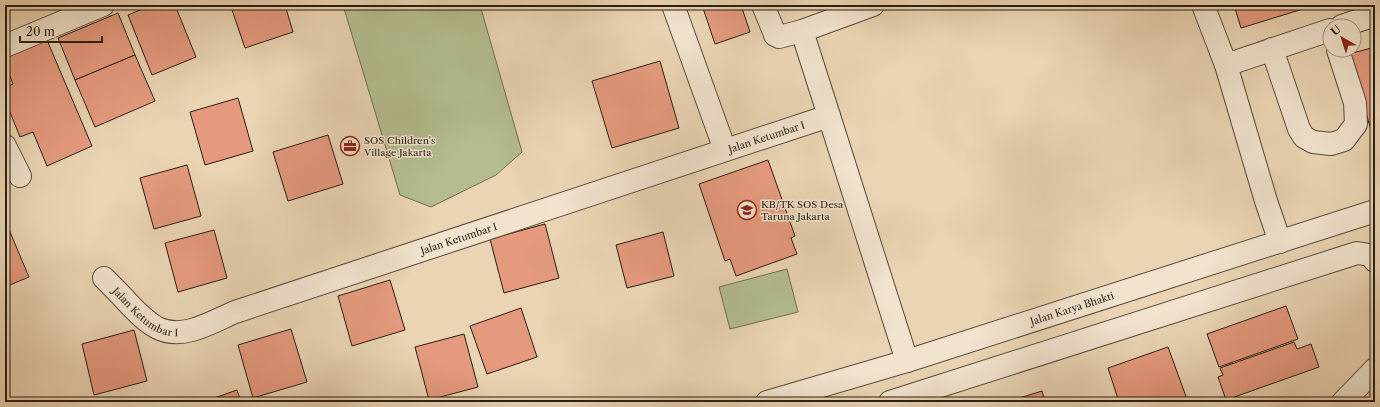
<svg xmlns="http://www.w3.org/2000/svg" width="1380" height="407" font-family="'Libre Caslon Text',serif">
<rect width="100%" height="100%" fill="#ead4b3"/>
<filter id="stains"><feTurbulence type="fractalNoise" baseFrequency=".005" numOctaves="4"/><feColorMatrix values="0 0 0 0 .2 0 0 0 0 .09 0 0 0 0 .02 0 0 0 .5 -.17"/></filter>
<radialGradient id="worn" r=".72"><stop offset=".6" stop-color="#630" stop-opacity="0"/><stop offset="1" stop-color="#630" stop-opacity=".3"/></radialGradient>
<!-- green -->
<g fill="#b4bd8f" stroke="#6e6e51">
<polygon points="343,5 480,5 522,152 496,175 431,207 400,195"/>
<polygon points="787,269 798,312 730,329 719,287"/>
</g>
<!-- building -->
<g fill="#e59a7e" stroke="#291e13">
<polygon points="152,5 175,5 196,57 152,75 128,15"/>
<polygon points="237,5 285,5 293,32 245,48 231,7"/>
<polygon points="702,5 741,5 750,32 715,44"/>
<polygon points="1234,5 1316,5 1241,28"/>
<polygon points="118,13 135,55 75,80 58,38"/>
<polygon points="44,33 92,146 47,166 33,132 20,137 5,100 5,88 13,84 5,64 5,50"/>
<polygon points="1375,47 1375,144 1349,54"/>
<polygon points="135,55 155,101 95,127 75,80"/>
<polygon points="660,61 679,128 612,148 592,81"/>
<polygon points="238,98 253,151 205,165 190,112"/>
<polygon points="328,135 343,184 288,201 273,152"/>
<polygon points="768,160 795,236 791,238 797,254 736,276 730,259 725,261 699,184"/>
<polygon points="187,165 201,216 154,229 140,178"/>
<polygon points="5,220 29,277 5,287"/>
<polygon points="545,224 559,278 504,293 490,239"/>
<polygon points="214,230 227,278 178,292 165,243"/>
<polygon points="663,232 674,276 627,288 616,245"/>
<polygon points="390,280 405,330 352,346 338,296"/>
<polygon points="1286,306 1298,339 1219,367 1207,334"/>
<polygon points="521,308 537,357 487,374 470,326"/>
<polygon points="291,329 307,382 253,398 238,345"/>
<polygon points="134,330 147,381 94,395 82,344"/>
<polygon points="464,334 478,387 429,400 415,347"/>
<polygon points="1294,342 1297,349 1311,344 1319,367 1226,400 1218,377 1223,375 1220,368"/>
<polygon points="1168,347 1188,402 1119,402 1108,368"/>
<polygon points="237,390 241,402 203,402"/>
<polygon points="1042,391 1045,402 1007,402"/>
<polygon points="1282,397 1283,402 1267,402"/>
</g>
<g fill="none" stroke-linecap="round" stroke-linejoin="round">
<!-- minor casing -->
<g stroke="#594c3b" stroke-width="24">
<g id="minor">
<polyline points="673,5 725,150"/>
<polyline points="763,5 774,32 775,35 779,37 802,31 873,5"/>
<polyline points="1203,5 1226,65 1266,201 1280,242"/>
<polyline points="1342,26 1375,15"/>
<polyline points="802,31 907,361"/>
<polyline points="5,46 103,5"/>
<polyline points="1272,49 1299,129 1304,137 1313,142 1331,144 1344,140 1356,124 1355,103 1338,50"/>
<polyline points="1226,65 1330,30"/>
<polyline points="5,146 20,176"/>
<path id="s1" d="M104 278C113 287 122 296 130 305 149 324 162 338 192 330 207 326 221 318 235 312L829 116"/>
<path id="s2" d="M767 402 907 361 1375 211"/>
<polyline points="890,402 1357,253 1370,255 1375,261"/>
<polyline points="1343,402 1375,369"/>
</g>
</g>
<!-- minor -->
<use href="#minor" stroke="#f1e3ce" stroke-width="22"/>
</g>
<!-- icons -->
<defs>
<g id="office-ring" transform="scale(1)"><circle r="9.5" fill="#f1e3ce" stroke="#8f2418" stroke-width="1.5"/><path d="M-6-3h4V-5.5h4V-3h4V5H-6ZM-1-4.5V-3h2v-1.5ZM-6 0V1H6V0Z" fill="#8f2418"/></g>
<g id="school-ring" transform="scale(1)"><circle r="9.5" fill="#f1e3ce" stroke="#8f2418" stroke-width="1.5"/><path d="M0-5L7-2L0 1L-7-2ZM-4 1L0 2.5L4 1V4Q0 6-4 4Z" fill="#8f2418"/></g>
</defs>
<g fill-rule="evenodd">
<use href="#office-ring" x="350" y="146"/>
<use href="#school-ring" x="747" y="210"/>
</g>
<g text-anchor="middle" stroke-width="3" stroke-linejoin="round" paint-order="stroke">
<!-- street labels -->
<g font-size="10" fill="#291e13" stroke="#f1e3ce">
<text dy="4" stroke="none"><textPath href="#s1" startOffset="715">Jalan Ketumbar I</textPath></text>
<text dy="4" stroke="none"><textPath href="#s1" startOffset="391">Jalan Ketumbar I</textPath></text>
<text dy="4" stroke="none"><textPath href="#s1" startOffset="55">Jalan Ketumbar I</textPath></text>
<text dy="4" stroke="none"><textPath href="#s2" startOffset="319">Jalan Karya Bhakti</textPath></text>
</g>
<!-- poi labels -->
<g font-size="10" fill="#291e13" stroke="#f1e3ce" text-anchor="start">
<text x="364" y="144">SOS Children's<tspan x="364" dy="12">Village Jakarta</tspan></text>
<text x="761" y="208">KB/TK SOS Desa<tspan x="761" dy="12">Taruna Jakarta</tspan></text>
</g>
</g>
<!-- margin -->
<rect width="1380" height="407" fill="none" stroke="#ead4b3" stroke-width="20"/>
<rect x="6" y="6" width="1368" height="395" fill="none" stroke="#291e13" stroke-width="2"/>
<rect x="10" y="10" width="1360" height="387" fill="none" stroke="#291e13"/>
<!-- north arrow -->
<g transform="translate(1342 38) rotate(321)"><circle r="19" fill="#f1e3ce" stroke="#a19483"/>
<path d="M0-3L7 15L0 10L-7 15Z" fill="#8f2418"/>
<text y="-6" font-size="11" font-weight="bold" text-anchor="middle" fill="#291e13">U</text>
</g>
<!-- scale -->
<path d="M20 36v6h82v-6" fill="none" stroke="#291e13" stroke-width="2"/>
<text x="26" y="36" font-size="12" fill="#291e13" stroke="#f1e3ce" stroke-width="3" paint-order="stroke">20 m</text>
<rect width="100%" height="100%" filter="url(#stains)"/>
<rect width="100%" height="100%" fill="url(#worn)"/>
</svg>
